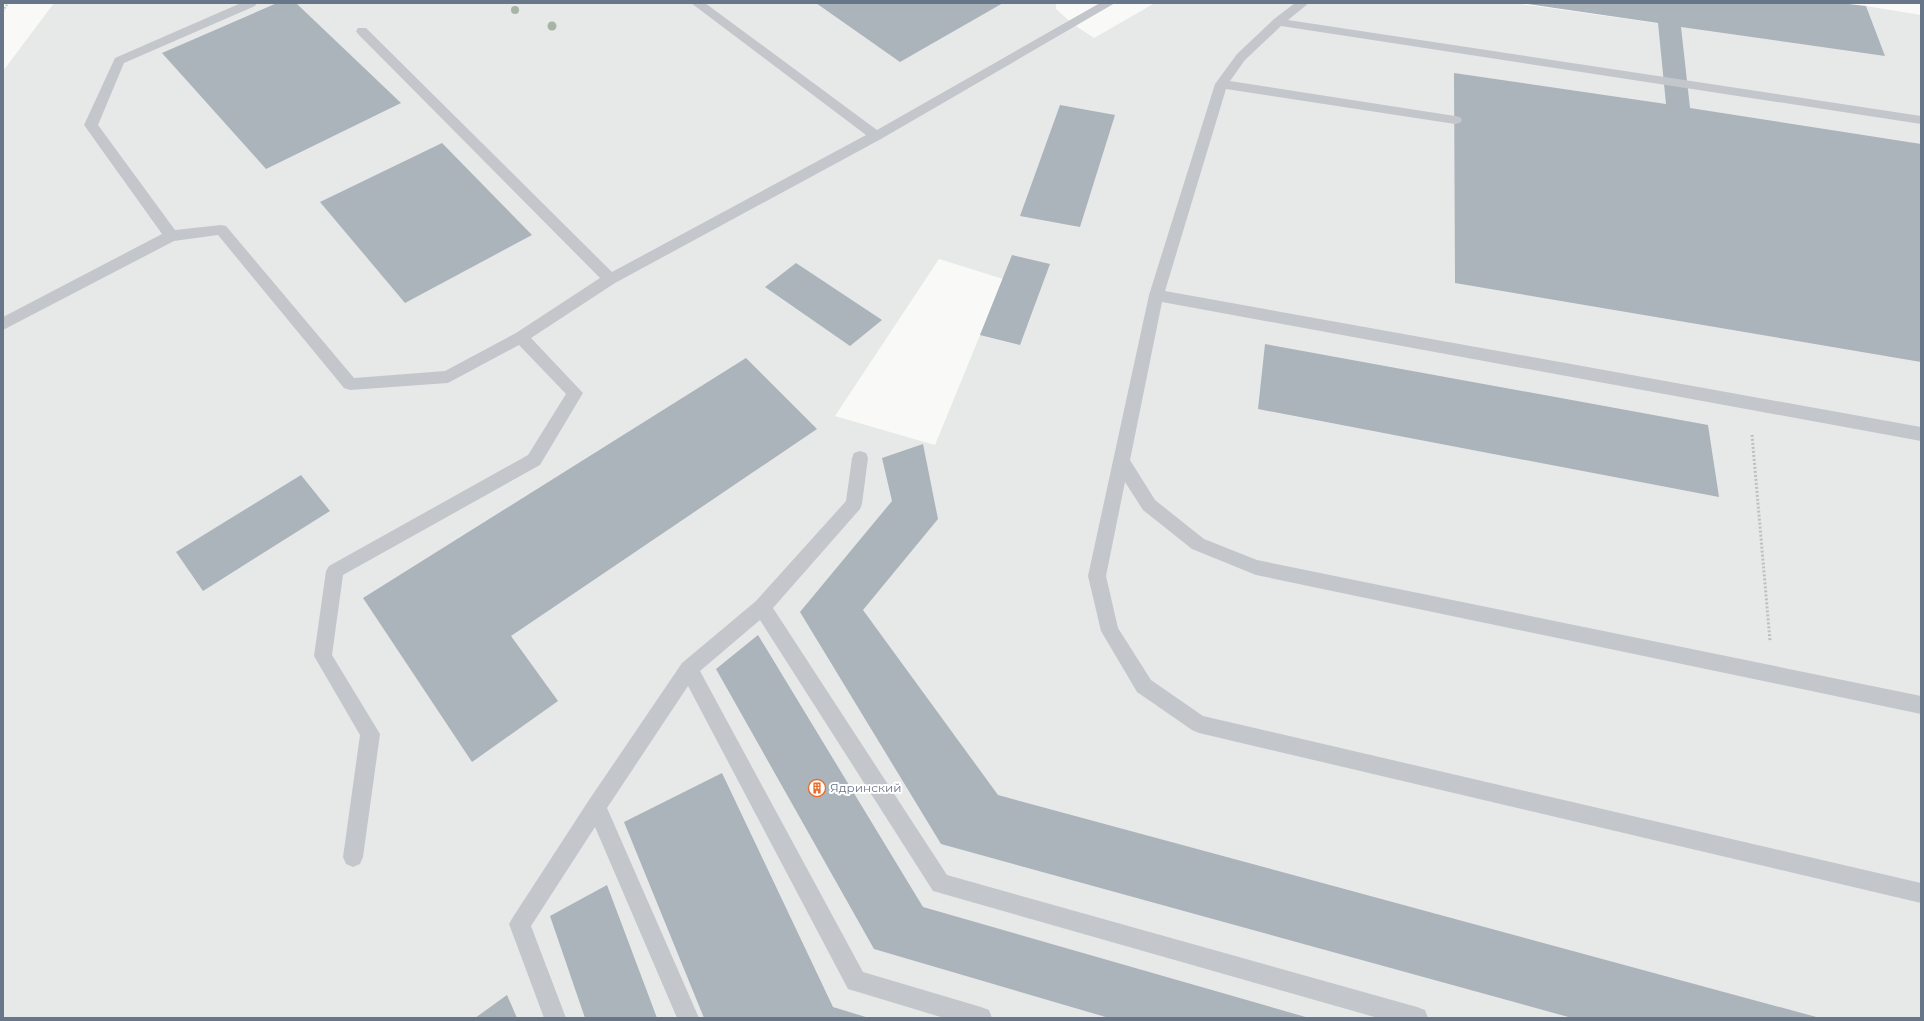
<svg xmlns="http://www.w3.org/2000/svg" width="1924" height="1021" font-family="Montserrat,sans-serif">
<rect width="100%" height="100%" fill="#f9faf8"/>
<!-- built -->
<path fill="#e7e9e9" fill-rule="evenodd" d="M54 3H1056V9L1073 24 1094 38 1155 3H1513L1884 55 1866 6 1921 15V1018H3V71ZM939 259 1003 279 935 445 835 416Z"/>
<!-- building -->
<g fill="#abb3bb">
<polygon points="277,3 296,3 401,103 266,169 162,53"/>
<polygon points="816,3 1003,3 900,62"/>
<polygon points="1520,3 1840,3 1866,6 1885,56 1681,27 1690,108 1921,144 1921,362 1455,283 1454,73 1666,104 1658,23"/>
<polygon points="1060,105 1115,115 1080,227 1020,216"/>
<polygon points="442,143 532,235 405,303 320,202"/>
<polygon points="1012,255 1050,264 1020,345 980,335"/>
<polygon points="796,263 882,320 850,346 765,287"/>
<polygon points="1265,344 1708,425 1719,497 1258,409"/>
<polygon points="746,358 817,429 511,636 558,701 472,762 363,598"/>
<polygon points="923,444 938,519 863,610 998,795 1820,1018 1572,1018 941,844 800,612 892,501 882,458"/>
<polygon points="301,475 330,511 203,591 176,552"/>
<polygon points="758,635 923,907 1309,1018 1109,1018 874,949 716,669"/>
<polygon points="722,773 833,1007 869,1018 704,1018 624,822"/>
<polygon points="607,885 657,1018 585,1018 550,916"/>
<polygon points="507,995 517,1018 475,1018"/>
</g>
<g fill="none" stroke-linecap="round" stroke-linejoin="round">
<!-- path-far1 -->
<polyline stroke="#bdc0c3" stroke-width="2" stroke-dasharray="1.5 1.5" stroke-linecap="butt" points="3,11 8,3"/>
<!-- path -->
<polyline stroke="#bdc0c3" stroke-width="3" stroke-dasharray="2 2" stroke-linecap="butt" points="1752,435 1770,641"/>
<!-- service -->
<g fill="#c3c7cc" fill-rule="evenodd">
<polygon points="241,3 257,3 255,6 124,63 98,125 175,230 221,225 226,226 354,378 445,371 516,333 600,278 358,34 356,31 358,28 366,28 612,272 866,135 691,3 705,3 877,130 1100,3 1115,3 881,139 615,283 531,338 583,393 540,465 343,575 332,655 380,734 363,857 360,864 353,867 346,864 343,857 360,735 314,656 326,571 329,566 528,455 566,394 519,345 448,383 350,390 344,388 218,235 174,241 3,330 3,317 162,234 84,125 115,58"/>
<polygon points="1295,3 1309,3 1288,20 1921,116 1921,124 1281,26 1245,60 1230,81 1455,116 1460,117 1462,120 1460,123 1455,124 1226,89 1165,291 1921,427 1921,441 1162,302 1130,460 1155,500 1204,539 1257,560 1921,696 1921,714 1256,575 1192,549 1143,510 1125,482 1106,576 1118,628 1151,680 1203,716 1921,883 1921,903 1199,733 1192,730 1137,692 1101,631 1088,576 1149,295 1215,84 1237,54 1274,19"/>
<polygon points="860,451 866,453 868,458 862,504 860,509 773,608 947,875 1417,1007 1425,1010 1428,1018 1378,1018 933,891 760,620 700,671 863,972 981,1007 989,1010 992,1018 944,1018 848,989 688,686 607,808 699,1018 677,1018 595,827 531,926 566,1018 544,1018 509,924 513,917 589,800 682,663 756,601 846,501 852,458 854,453"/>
</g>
</g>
<!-- trees -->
<g fill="#a8b4a6">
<circle cx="515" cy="10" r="4"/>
<circle cx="552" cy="26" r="4.5"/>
</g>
<!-- icons -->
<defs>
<g id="building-ring" transform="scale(0.9)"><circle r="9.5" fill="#fff" stroke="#e76e2b" stroke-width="1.5"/><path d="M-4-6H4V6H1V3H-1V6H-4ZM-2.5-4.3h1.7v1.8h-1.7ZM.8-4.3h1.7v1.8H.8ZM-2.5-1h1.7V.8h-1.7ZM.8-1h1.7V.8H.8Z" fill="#e76e2b"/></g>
</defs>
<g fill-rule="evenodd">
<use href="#building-ring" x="817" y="788"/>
</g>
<g text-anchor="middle" stroke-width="4" stroke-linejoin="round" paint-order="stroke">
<!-- poi labels -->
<g font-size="12" fill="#687689" stroke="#fff" text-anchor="start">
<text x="830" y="792">Ядринский</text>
</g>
</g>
<!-- border -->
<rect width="1924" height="1021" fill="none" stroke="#687689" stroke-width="8"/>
</svg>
